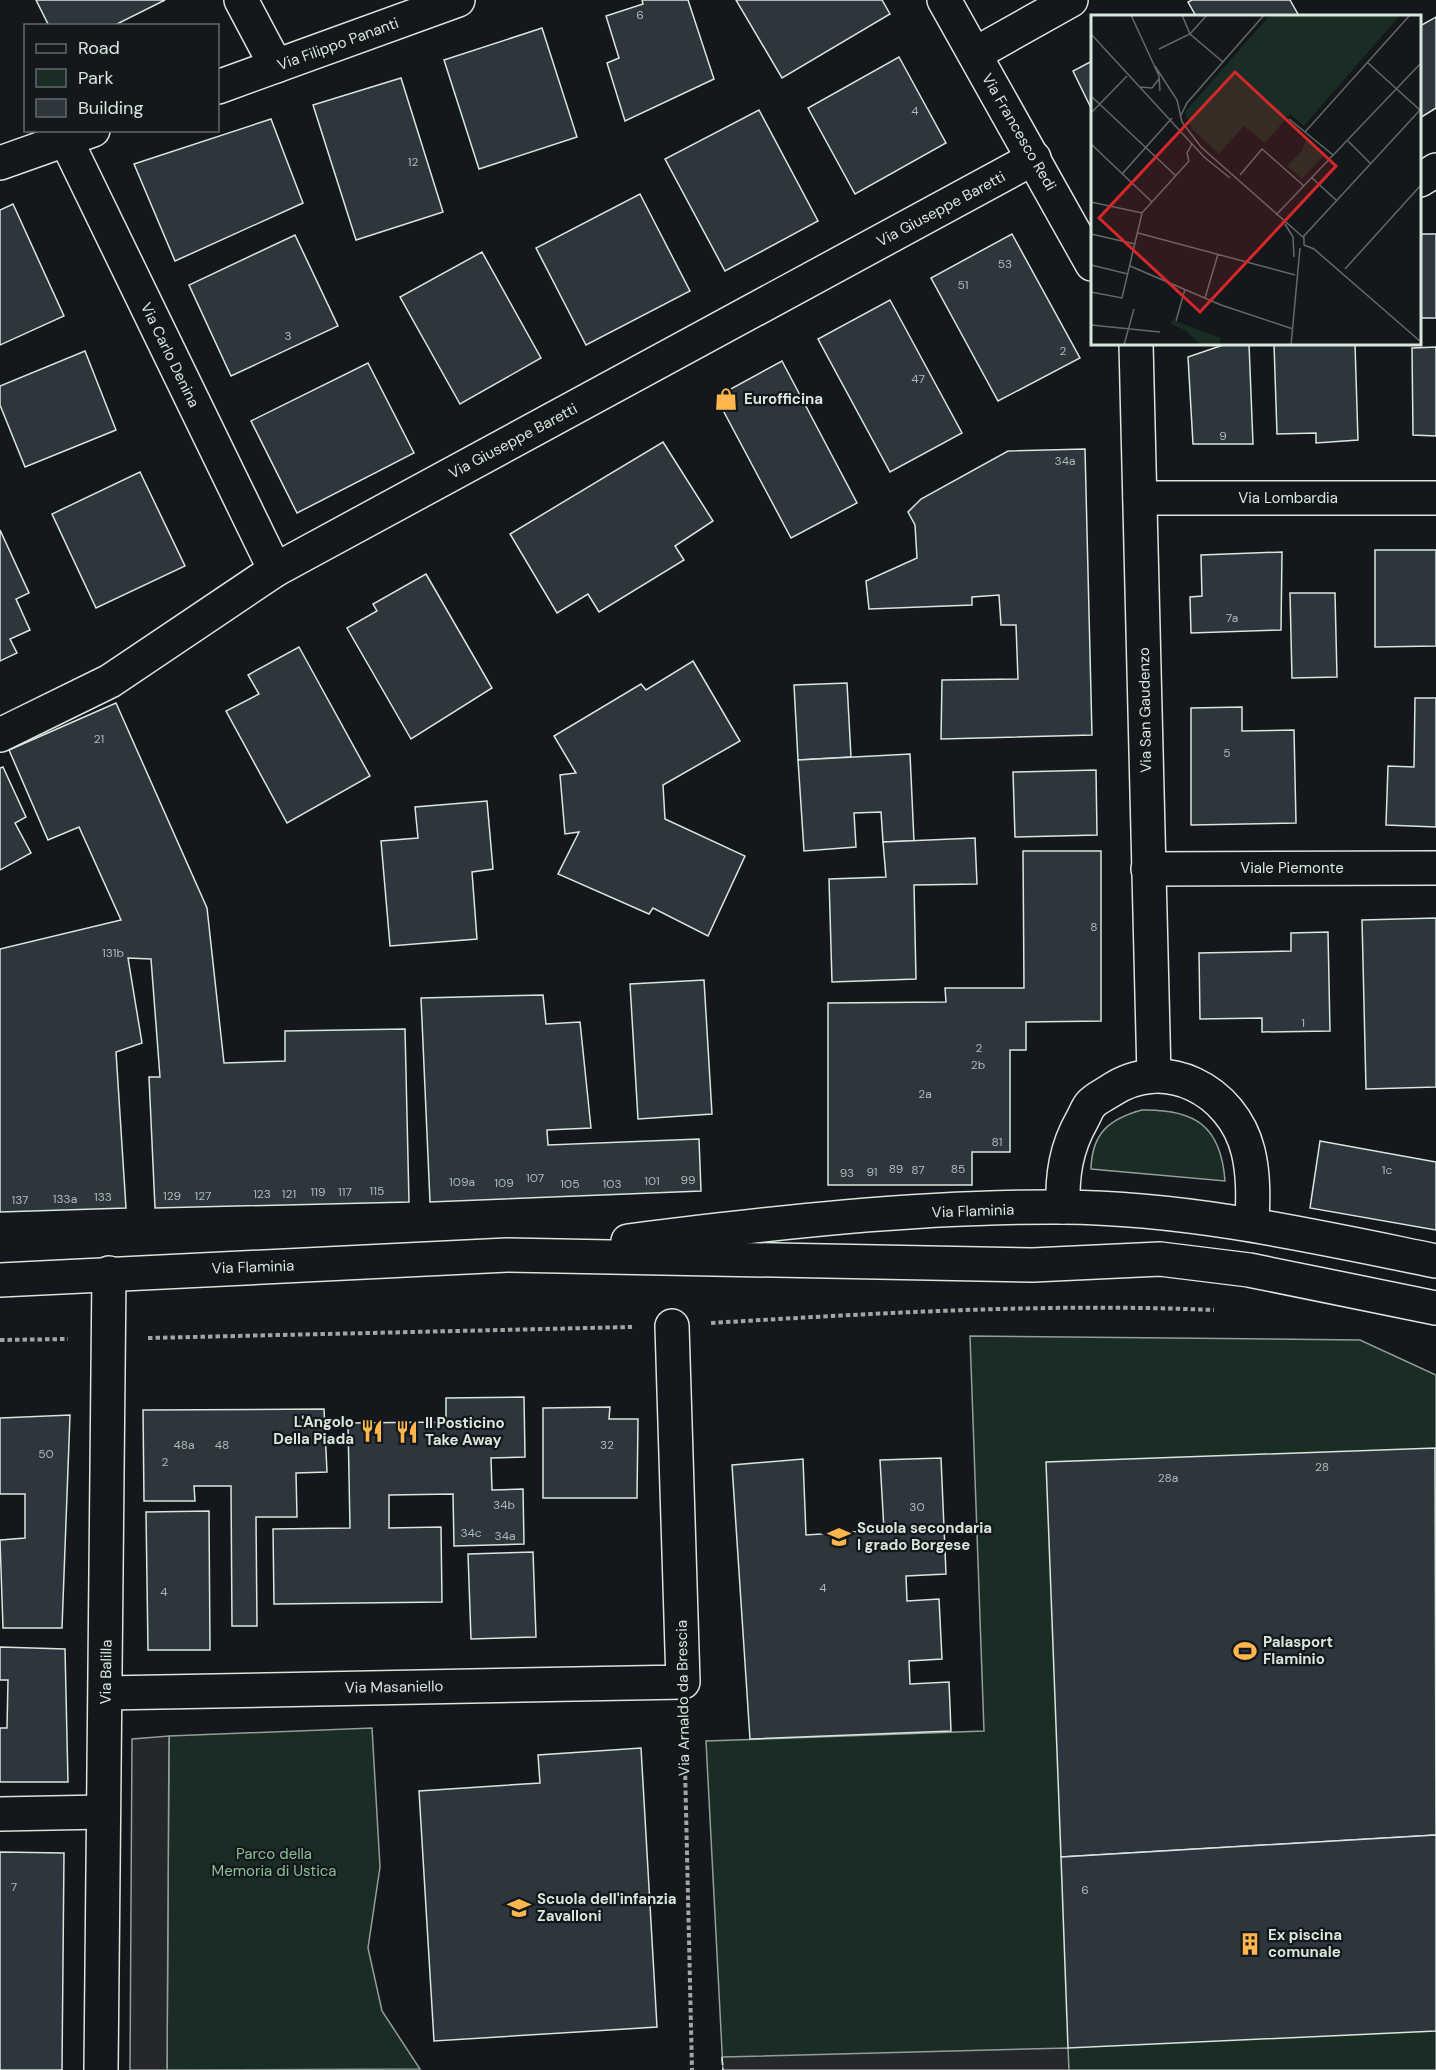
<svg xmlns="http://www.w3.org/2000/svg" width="1436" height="2070" font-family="'DM Sans',sans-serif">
<rect width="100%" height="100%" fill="#14181c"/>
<!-- green -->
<g fill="#1a2d24" stroke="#939e99" stroke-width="1.5">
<path d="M1142 1110C1195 1109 1221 1126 1225 1181L1091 1169C1092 1133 1109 1119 1142 1110Z"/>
<polygon points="970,1336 1360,1340 1436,1375 1436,2070 723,2070 706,1741 984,1731"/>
<polygon points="372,1728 380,1867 368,1948 382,2011 420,2069 167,2070 169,1736"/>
</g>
<!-- parking -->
<g fill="#24282b" stroke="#939e99" stroke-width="1.5">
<polygon points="169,1736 167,2070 130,2070 132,1739"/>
<polygon points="1068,2048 1069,2070 723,2070 722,2057"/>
</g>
<!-- building -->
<g fill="#2c363c" stroke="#d8e6dc" stroke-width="1.5">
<polygon points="36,0 165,0 113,26 49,26"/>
<polygon points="642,0 688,0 714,79 625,121 607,63 619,58 606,16 643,4"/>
<polygon points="736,0 882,0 890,14 782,78"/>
<polygon points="1192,0 1290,0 1299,16 1196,16 1188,2"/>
<polygon points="1436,17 1436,108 1420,118 1420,26"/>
<polygon points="542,28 577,137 479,169 444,60"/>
<polygon points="899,57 946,143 855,194 808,108"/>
<polygon points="1092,61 1092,110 1073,71"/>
<polygon points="401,78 443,212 356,240 313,105"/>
<polygon points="759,110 818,221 725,271 665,159"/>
<polygon points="271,119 303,203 175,261 134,164"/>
<polygon points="640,194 690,291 586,345 536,248"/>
<polygon points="13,204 64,316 0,345 0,210"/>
<polygon points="1012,234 1080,358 998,401 931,278"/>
<rect x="1420" y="234" width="16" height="84"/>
<polygon points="295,235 338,326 231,376 189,285"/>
<polygon points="482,252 541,358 460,404 400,297"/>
<polygon points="890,300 962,433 890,472 818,339"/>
<polygon points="1226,344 1249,344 1253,444 1193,444 1188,357"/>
<polygon points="1274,344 1355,344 1358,440 1316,443 1316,433 1277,434"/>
<polygon points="1436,347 1436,436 1413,435 1412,348"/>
<polygon points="85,351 116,430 25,467 0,405 0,386"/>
<polygon points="782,361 857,503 791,538 716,397"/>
<polygon points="368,363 414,453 297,513 251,421"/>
<polygon points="663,442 713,521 675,546 684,560 599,612 588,594 557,613 510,534"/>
<polygon points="1085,449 1092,735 941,739 942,680 1018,679 1016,625 1001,625 999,595 972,597 972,605 869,609 866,581 917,558 915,525 908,512 921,499 1008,451"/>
<polygon points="140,472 185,566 96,608 52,514"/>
<polygon points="0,530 29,593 16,599 30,630 10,639 17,653 0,661"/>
<polygon points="1375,550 1436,550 1436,646 1375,647"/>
<polygon points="1282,552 1281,630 1191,633 1190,597 1202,596 1201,555"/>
<polygon points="426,574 492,688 411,739 347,628 377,611 373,604"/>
<polygon points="1290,593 1335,593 1337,677 1292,678"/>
<polygon points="299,647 370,776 287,823 226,711 259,694 248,675"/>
<polygon points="693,661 740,741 663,785 665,819 745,856 708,936 653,908 649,914 558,874 579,832 565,834 560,775 576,773 554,736 641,684 646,690"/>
<polygon points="847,683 851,757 798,760 794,685"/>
<polygon points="1415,698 1436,698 1436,827 1386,825 1388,766 1414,767"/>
<polygon points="116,703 207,908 224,1063 285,1061 285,1031 405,1029 409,1202 155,1208 149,1077 160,1077 151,959 128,958 142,1043 116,1052 126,1208 0,1212 0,949 121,920 79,827 48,840 9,750"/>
<polygon points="1242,707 1242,731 1294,730 1296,823 1191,825 1191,708"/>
<polygon points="910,754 914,841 883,842 881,812 854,813 856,847 804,851 798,760"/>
<polygon points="3,767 26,817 15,823 31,853 0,870 0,768"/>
<polygon points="1096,770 1097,835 1015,837 1013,772"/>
<polygon points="487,801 493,869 472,872 477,939 390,946 381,841 418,838 415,807"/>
<polygon points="975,838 977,884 914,885 916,979 832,982 829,879 886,877 883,842"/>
<polygon points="1023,851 1101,851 1101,1021 1026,1022 1026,1050 1010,1050 1010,1152 972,1152 972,1185 828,1185 828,1003 946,1002 945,988 1024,988"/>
<polygon points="1436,918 1436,1087 1366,1089 1362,920"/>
<polygon points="1328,932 1330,1031 1262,1032 1262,1018 1200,1019 1199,953 1291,951 1291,933"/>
<polygon points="704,980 712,1114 638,1119 630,984"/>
<polygon points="543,995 546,1024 580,1022 591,1128 547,1130 548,1145 699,1139 701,1191 430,1202 421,998"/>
<polygon points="1320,1141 1436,1162 1436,1230 1310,1208"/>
<polygon points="524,1397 525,1457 491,1458 492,1490 523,1489 524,1544 454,1546 453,1494 389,1495 389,1528 441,1527 442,1602 274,1604 273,1529 350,1528 348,1423 446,1422 446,1398"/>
<polygon points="610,1407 609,1419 638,1419 637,1498 543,1498 543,1408"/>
<polygon points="324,1409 327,1472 296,1473 297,1517 256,1517 257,1626 232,1626 231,1486 194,1486 195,1501 144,1501 143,1410"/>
<polygon points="70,1415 62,1628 3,1628 0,1540 25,1538 25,1494 0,1494 0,1418"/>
<polygon points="1435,1448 1436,1835 1061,1857 1046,1462"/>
<polygon points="941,1458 946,1574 906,1576 907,1601 939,1599 942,1659 909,1661 910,1684 949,1682 951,1731 750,1739 732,1465 803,1459 806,1535 884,1530 880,1460"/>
<polygon points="209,1511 210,1650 148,1650 146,1512"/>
<polygon points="533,1552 536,1637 471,1639 468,1554"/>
<polygon points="0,1647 65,1649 68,1782 0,1782 0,1728 7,1728 8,1680 0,1680"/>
<polygon points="641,1748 657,2027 434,2041 419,1791 540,1783 538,1755"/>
<polygon points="1436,1835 1436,2031 1068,2048 1061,1857"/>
<polygon points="0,1852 64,1853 62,2070 0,2070"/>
</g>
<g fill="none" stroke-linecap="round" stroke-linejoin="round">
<!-- minor casing -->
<g stroke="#d8e6dc" stroke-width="36">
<g id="minor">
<polyline points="241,0 276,66"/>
<polyline points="944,0 1092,264"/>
<polyline points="975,54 1071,0"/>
<polyline points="218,87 458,0"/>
<polyline points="66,140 275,570"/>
<polyline points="0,163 93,130"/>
<polyline points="1420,180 1436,170"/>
<polyline points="1136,344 1154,1076"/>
<polyline points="1140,498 1436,498"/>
<polyline points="0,735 110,681 275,570 1034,158"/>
<polyline points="1148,869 1436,868"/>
<path d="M1063 1207C1062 1175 1066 1148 1082 1120 1085 1115 1087 1108 1091 1104 1095 1099 1104 1095 1110 1091 1164 1054 1233 1090 1248 1151 1254 1175 1253 1200 1252 1224"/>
<path d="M628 1241C772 1223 917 1206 1063 1207 1189 1208 1313 1236 1436 1261"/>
<polyline points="0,1280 507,1255 1033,1265 1160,1259 1249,1270 1436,1308"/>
<polyline points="106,1693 683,1682 672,1326"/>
<polyline points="0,1814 103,1812"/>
<polyline points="101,2070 109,1273"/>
</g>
</g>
<!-- path -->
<g stroke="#9da8a2" stroke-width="4" stroke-dasharray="4.5 3" stroke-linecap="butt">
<path d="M711 1323C878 1313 1047 1303 1214 1310"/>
<polyline points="148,1338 632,1327"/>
<polyline points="0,1340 68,1339"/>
<polyline points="684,1723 692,2070"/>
</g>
<!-- minor -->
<use href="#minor" stroke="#14181c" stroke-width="33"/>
<!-- fence -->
<polyline stroke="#d8e6dc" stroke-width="1.5" stroke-dasharray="8 3" stroke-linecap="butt" points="722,2057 723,2070"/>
</g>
<!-- icons -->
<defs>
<g id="shop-bare" transform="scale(1.8)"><path d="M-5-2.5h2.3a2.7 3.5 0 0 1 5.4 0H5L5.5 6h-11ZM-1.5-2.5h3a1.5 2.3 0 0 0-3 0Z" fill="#ffb74d" stroke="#14181c" stroke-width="2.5" paint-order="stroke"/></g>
<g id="restaurant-bare" transform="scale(1.8)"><path d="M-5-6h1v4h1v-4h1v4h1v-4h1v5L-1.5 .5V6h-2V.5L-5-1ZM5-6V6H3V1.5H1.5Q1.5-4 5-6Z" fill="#ffb74d" stroke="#14181c" stroke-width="2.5" paint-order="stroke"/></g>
<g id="school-bare" transform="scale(1.8)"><path d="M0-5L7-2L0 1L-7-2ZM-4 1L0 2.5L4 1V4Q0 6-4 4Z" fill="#ffb74d" stroke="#14181c" stroke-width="2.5" paint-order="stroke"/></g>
<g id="stadium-bare" transform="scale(1.8)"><path d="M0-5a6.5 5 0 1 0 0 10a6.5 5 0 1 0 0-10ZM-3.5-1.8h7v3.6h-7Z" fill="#ffb74d" stroke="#14181c" stroke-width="2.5" paint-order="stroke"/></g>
<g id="building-bare" transform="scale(1.8)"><path d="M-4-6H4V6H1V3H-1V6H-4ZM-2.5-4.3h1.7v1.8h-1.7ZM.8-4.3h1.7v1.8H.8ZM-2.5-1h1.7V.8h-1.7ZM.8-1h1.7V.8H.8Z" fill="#ffb74d" stroke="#14181c" stroke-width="2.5" paint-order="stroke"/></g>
</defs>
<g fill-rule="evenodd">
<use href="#shop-bare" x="726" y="399"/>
<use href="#restaurant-bare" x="372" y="1431"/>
<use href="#restaurant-bare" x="407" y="1432"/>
<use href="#school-bare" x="839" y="1537"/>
<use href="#stadium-bare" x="1245" y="1651"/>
<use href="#school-bare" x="519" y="1908"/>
<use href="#building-bare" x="1250" y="1944"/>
</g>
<g text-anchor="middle" stroke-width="4.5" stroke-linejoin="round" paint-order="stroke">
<!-- number labels -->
<g font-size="12" fill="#adbab4">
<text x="640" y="19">6</text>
<text x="915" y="115">4</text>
<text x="413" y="166">12</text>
<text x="1005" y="268">53</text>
<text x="963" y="289">51</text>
<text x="288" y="340">3</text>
<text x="1063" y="355">2</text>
<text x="918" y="383">47</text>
<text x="1223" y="440">9</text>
<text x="1065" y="465">34a</text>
<text x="1232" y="622">7a</text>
<text x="99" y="743">21</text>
<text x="1227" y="757">5</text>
<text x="1094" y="931">8</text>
<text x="113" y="957">131b</text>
<text x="1303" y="1027">1</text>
<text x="979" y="1052">2</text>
<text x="978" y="1069">2b</text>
<text x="925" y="1098">2a</text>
<text x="997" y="1146">81</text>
<text x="896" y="1173">89</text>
<text x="958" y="1173">85</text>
<text x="918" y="1174">87</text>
<text x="1387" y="1174">1c</text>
<text x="872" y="1176">91</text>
<text x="847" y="1177">93</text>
<text x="535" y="1182">107</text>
<text x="688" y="1184">99</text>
<text x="652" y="1185">101</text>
<text x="462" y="1186">109a</text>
<text x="504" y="1187">109</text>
<text x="570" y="1188">105</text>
<text x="612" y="1188">103</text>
<text x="377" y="1195">115</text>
<text x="318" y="1196">119</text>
<text x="345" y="1196">117</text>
<text x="262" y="1198">123</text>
<text x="289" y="1198">121</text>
<text x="172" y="1200">129</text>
<text x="203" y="1200">127</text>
<text x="103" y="1201">133</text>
<text x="65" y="1203">133a</text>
<text x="20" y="1204">137</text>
<text x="184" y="1449">48a</text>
<text x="222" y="1449">48</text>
<text x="607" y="1449">32</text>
<text x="46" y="1458">50</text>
<text x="165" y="1466">2</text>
<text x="1322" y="1471">28</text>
<text x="1168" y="1482">28a</text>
<text x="504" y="1509">34b</text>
<text x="917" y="1511">30</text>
<text x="471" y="1537">34c</text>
<text x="505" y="1540">34a</text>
<text x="823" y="1592">4</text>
<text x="164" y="1596">4</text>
<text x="14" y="1891">7</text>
<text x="1085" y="1894">6</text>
</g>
<!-- street labels -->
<g font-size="15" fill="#d8e6dc" stroke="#14181c">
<text transform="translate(338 44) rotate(-20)" y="5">Via Filippo Pananti</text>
<text transform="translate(1019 132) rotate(60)" y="5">Via Francesco Redi</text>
<text transform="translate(941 209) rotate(-28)" y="5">Via Giuseppe Baretti</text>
<text transform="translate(170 355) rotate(64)" y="5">Via Carlo Denina</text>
<text transform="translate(513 441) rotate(-28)" y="5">Via Giuseppe Baretti</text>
<text x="1288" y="503">Via Lombardia</text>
<text transform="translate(1145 710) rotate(-91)" y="5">Via San Gaudenzo</text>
<text x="1292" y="873">Viale Piemonte</text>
<text transform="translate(973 1211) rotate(-2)" y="5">Via Flaminia</text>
<text transform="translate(253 1267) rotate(-2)" y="5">Via Flaminia</text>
<text transform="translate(106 1672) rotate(-89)" y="5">Via Balilla</text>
<text transform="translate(394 1687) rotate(-1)" y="5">Via Masaniello</text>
<text transform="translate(683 1698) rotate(-91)" y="5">Via Arnaldo da Brescia</text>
</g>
<!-- poi labels -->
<g font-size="15" font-weight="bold" fill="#d8e6dc" stroke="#14181c" text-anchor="start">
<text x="744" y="404">Eurofficina</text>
<text x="354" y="1427" text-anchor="end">L'Angolo<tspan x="354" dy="17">Della Piada</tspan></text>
<text x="425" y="1428">Il Posticino<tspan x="425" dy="17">Take Away</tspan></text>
<text x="857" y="1533">Scuola secondaria<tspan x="857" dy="17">I grado Borgese</tspan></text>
<text x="1263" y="1647">Palasport<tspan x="1263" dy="17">Flaminio</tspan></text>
<text x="537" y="1904">Scuola dell'infanzia<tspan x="537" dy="17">Zavalloni</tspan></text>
<text x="1268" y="1940">Ex piscina<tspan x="1268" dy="17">comunale</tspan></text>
</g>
<!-- park labels -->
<g font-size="15" fill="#8ac095" stroke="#14181c">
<text x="274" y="1859">Parco della<tspan x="274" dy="17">Memoria di Ustica</tspan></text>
</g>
</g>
<!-- overview -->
<g transform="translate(1091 15)">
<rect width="330" height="330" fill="#14181c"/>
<path d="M179 0H309L213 111 199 99 174 128 153 111 128 139 101 114 94 97ZM215 124 234 139 211 164 196 151 211 136ZM81 305 130 323 128 330H109L96 316 80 309Z" fill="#1a2d24"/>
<path fill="none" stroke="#626a69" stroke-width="1.5" d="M40 0 68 61 69 76M91 0 99 19 132 47M0 19 113 142 139 163M68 34 99 19 116 0M277 48 330 96M64 51 86 85 91 107 110 132 213 223V230M50 72 61 73 68 64M0 81 85 161M0 98 36 61M89 102 96 88 173 0M198 104 214 117 319 0M214 117 242 140M257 126 279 148M0 129 61 187M98 146 96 138 101 129M31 159 81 103M149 160 171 134 213 171M221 163 245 185M0 187 51 198 98 146M185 200 330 48M194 209 202 222 203 242M47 218 204 260M0 219 44 229M212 222 330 94M213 230 223 234 330 327M0 250 37 259M39 251 130 290 202 314M254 254 330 170M0 277 31 283 51 198M114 283 127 239M85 306 94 274M0 310 69 317M33 330 43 294M200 330 209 233"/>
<path fill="#d62828" fill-opacity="0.15" stroke="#d62828" stroke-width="3" d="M144 57 245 151 109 297 8 203Z"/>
<rect width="330" height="330" fill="none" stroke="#d8e6dc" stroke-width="3"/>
</g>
<!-- legend -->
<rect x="24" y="24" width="195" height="108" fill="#14181c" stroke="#626a69" stroke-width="1.5"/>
<rect x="36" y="44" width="30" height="9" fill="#14181c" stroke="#626a69" stroke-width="1.5"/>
<text x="78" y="54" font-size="18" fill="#d8e6dc">Road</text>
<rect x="36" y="69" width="30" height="18" fill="#1a2d24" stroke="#626a69" stroke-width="1.5"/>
<text x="78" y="84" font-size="18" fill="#d8e6dc">Park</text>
<rect x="36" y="99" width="30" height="18" fill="#2c363c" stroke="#626a69" stroke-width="1.5"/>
<text x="78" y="114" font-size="18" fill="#d8e6dc">Building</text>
</svg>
